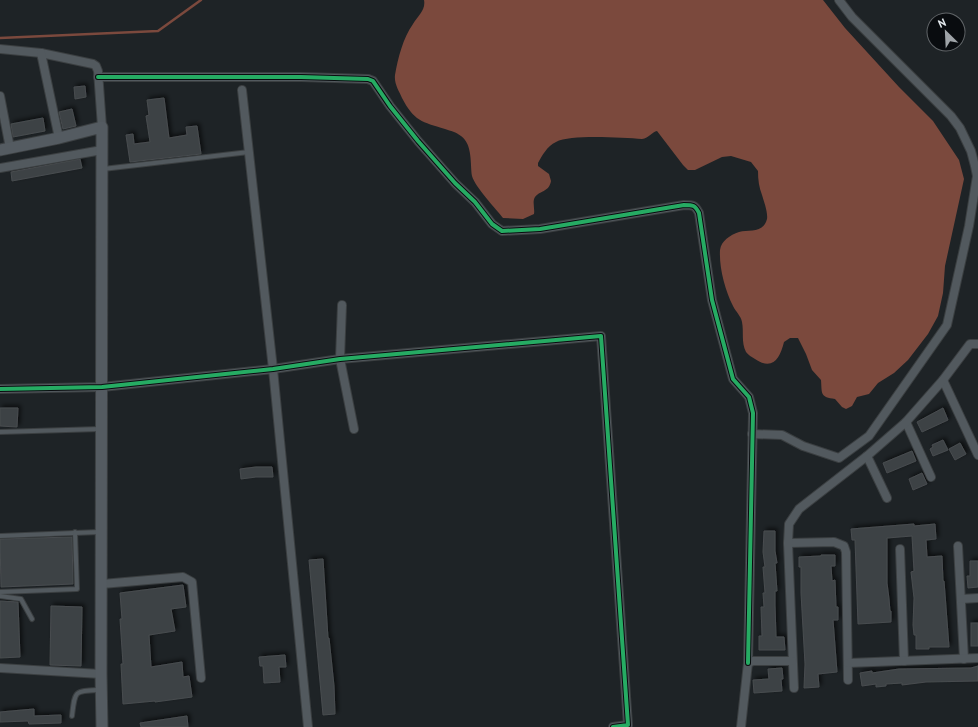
<svg xmlns="http://www.w3.org/2000/svg" width="978" height="727" font-family="'PT Sans',sans-serif">
<defs>
<filter id="shadow"><feDropShadow dx="2.5" dy="-2.5" stdDeviation="2" flood-color="#0009"/></filter>
</defs>
<rect width="100%" height="100%" fill="#1e2326"/>
<!-- water -->
<path fill="#7b493d" d="M424 0H823L845 28 899 87 933 121 959 160 964 179 945 266 943 293 938 316 928 334 908 360 894 373 878 383 869 394 857 397 852 406 846 409 842 407 835 399C820 397 822 394 821 380L812 370 806 354 798 338H790L784 342C780 358 773 371 755 359 752 357 748 355 746 352 741 342 744 332 742 322 741 316 736 312 733 306 725 290 719 268 720 250 721 241 730 235 739 232 749 229 763 234 767 219 768 212 764 202 762 195 759 187 758 180 758 171L751 162 731 156 722 157 695 170H688L683 165 657 131C652 132 649 138 642 139 623 138 571 134 556 142 547 146 542 156 538 163V166L549 174 551 181C549 192 541 190 535 197 532 202 535 208 534 214L523 219 503 218C496 209 475 187 472 176 470 164 473 145 461 136 456 132 451 131 445 129 422 122 414 121 402 98 399 91 394 84 395 75 398 58 403 38 413 24 418 16 426 10 424 0Z"/>
<g fill="none" stroke-linecap="round" stroke-linejoin="round">
<!-- stream -->
<polyline stroke="#7b493d" stroke-width="2.5" points="0,38 158,31 201,0"/>
</g>
<!-- building -->
<g fill="#3e4245" stroke="#484c4f" filter="url(#shadow)">
<polygon points="85,86 86,97 75,99 74,87"/>
<polygon points="164,98 169,138 187,135 186,127 197,126 201,154 130,162 126,135 133,134 134,144 150,142 146,116 149,115 147,100"/>
<polygon points="72,109 76,126 63,129 59,112"/>
<polygon points="43,118 45,131 13,137 11,124"/>
<polygon points="80,159 82,168 12,181 11,172"/>
<polygon points="0,408 18,408 17,427 0,426"/>
<polygon points="943,408 948,420 922,432 917,422"/>
<polygon points="943,440 948,450 933,456 930,449 933,447 932,445"/>
<polygon points="960,443 966,454 955,460 949,449"/>
<polygon points="912,451 916,461 887,473 883,463"/>
<polygon points="256,467 272,467 273,477 256,477 241,479 240,469"/>
<polygon points="922,473 927,484 913,490 909,479"/>
<polygon points="914,524 914,526 935,524 936,539 926,540 927,557 942,556 943,581 944,581 949,647 929,647 929,649 916,649 916,635 914,635 913,625 914,598 911,572 914,571 912,536 887,538 887,583 889,599 890,611 891,611 891,622 858,624 855,540 852,540 851,529"/>
<polygon points="764,531 775,531 775,551 777,563 775,563 777,591 775,591 775,605 776,637 784,637 785,650 759,650 759,636 762,636 761,607 764,607 763,593 765,593 763,567 765,567 763,552"/>
<polygon points="72,537 73,584 1,587 0,539"/>
<polygon points="821,555 835,555 835,566 831,566 832,581 835,580 836,607 838,607 838,620 833,620 837,672 818,674 819,687 804,688 805,664 801,593 801,567 799,567 799,557 821,556"/>
<polygon points="323,559 328,638 329,638 334,686 335,714 323,715 309,560"/>
<polygon points="970,561 978,561 978,587 968,588 967,576 970,576"/>
<polygon points="183,585 186,607 171,609 175,631 149,635 151,667 182,662 183,677 189,676 192,697 155,702 155,701 123,704 121,664 123,664 120,619 122,619 120,593"/>
<polygon points="0,601 18,602 20,657 0,658"/>
<polygon points="51,606 82,607 81,666 50,665"/>
<rect x="971" y="623" width="7" height="23"/>
<polygon points="285,655 286,667 279,667 280,682 264,683 263,666 260,666 259,657"/>
<polygon points="978,666 978,681 926,682 902,685 902,683 886,684 886,686 876,687 876,684 862,686 860,673 872,671 872,673 899,669 971,668"/>
<polygon points="782,668 783,679 781,679 782,691 754,693 753,680 769,679 768,669"/>
<polygon points="34,709 34,716 61,715 61,723 29,724 28,721 0,722 0,712"/>
<polygon points="187,716 188,727 141,727 140,723"/>
</g>
<g fill="none" stroke-linecap="round" stroke-linejoin="round">
<!-- lane casing -->
<g stroke="#3b3f41" stroke-width="6">
<g id="lane">
<polyline points="103,169 249,152"/>
<polyline points="0,432 100,429"/>
<polyline points="0,536 99,532"/>
<polyline points="0,592 77,589 75,532"/>
<polyline points="0,596 21,599 32,619"/>
<path d="M72 716C75 690 74 691 100 690"/>
</g>
</g>
<!-- street casing -->
<g stroke="#3b3f41" stroke-width="10">
<g id="street">
<polyline points="0,49 41,53 93,64 96,66 98,71 102,127"/>
<polyline points="41,53 59,138"/>
<path d="M98 77H301L368 79 373 81 390 106 418 141 455 183 475 202 492 224 502 231 540 229 684 205C693 205 695 205 699 213L712 300 733 379 749 397 753 413 748 663"/>
<polyline points="242,90 273,369 308,727"/>
<polyline points="0,96 10,148"/>
<polyline points="0,168 102,150"/>
<polyline points="342,305 340,359 354,429"/>
<polyline points="943,380 978,455"/>
<polyline points="0,389 102,387 273,369 340,359 601,336 628,725 613,727"/>
<polyline points="906,422 931,477"/>
<polyline points="752,434 782,435 803,446 839,458 869,436 947,325 969,226 977,176 975,166 971,151 960,128 951,116 852,17 839,0"/>
<polyline points="867,456 887,498"/>
<polyline points="788,543 834,542 844,546 846,552 848,680"/>
<polyline points="958,546 964,659"/>
<polyline points="900,549 904,661"/>
<polyline points="102,584 183,577 192,582 201,678"/>
<polyline points="961,599 978,598"/>
<polyline points="848,663 978,658"/>
<polyline points="0,668 101,674"/>
<polyline points="794,688 788,543 789,524 799,509 867,456 906,422 943,380 970,344 978,344"/>
<polyline points="741,727 748,663 753,661 792,661"/>
</g>
</g>
<!-- secondary casing -->
<g stroke="#3b3f41" stroke-width="13">
<polyline id="secondary" points="0,150 59,138 102,127 101,674 102,727"/>
</g>
<!-- lane -->
<use href="#lane" stroke="#52595e" stroke-width="4"/>
<!-- street -->
<use href="#street" stroke="#52595e" stroke-width="8"/>
<!-- secondary -->
<use href="#secondary" stroke="#545b61" stroke-width="11"/>
<!-- cycleway casing -->
<g stroke="#090c0f" stroke-width="6">
<g id="cycleway">
<path d="M98 77H301L368 79 373 81 390 106 418 141 455 183 475 202 492 224 502 231 540 229 684 205C693 205 695 205 699 213L712 300 733 379 749 397 753 413 748 663"/>
<polyline points="0,389 102,387 273,369 340,359 601,336 628,725 613,727"/>
</g>
</g>
<!-- cycleway -->
<use href="#cycleway" stroke="#26ab63" stroke-width="4"/>
</g>
<!-- north arrow -->
<g transform="translate(946 32) rotate(336)"><circle r="19" fill="#090c0f" stroke="#616568"/>
<path d="M0-3L7 15L0 10L-7 15Z" fill="#9fa4a8"/>
<text y="-6" font-size="11" font-weight="bold" text-anchor="middle" fill="#e4eaee">N</text>
</g>
</svg>
